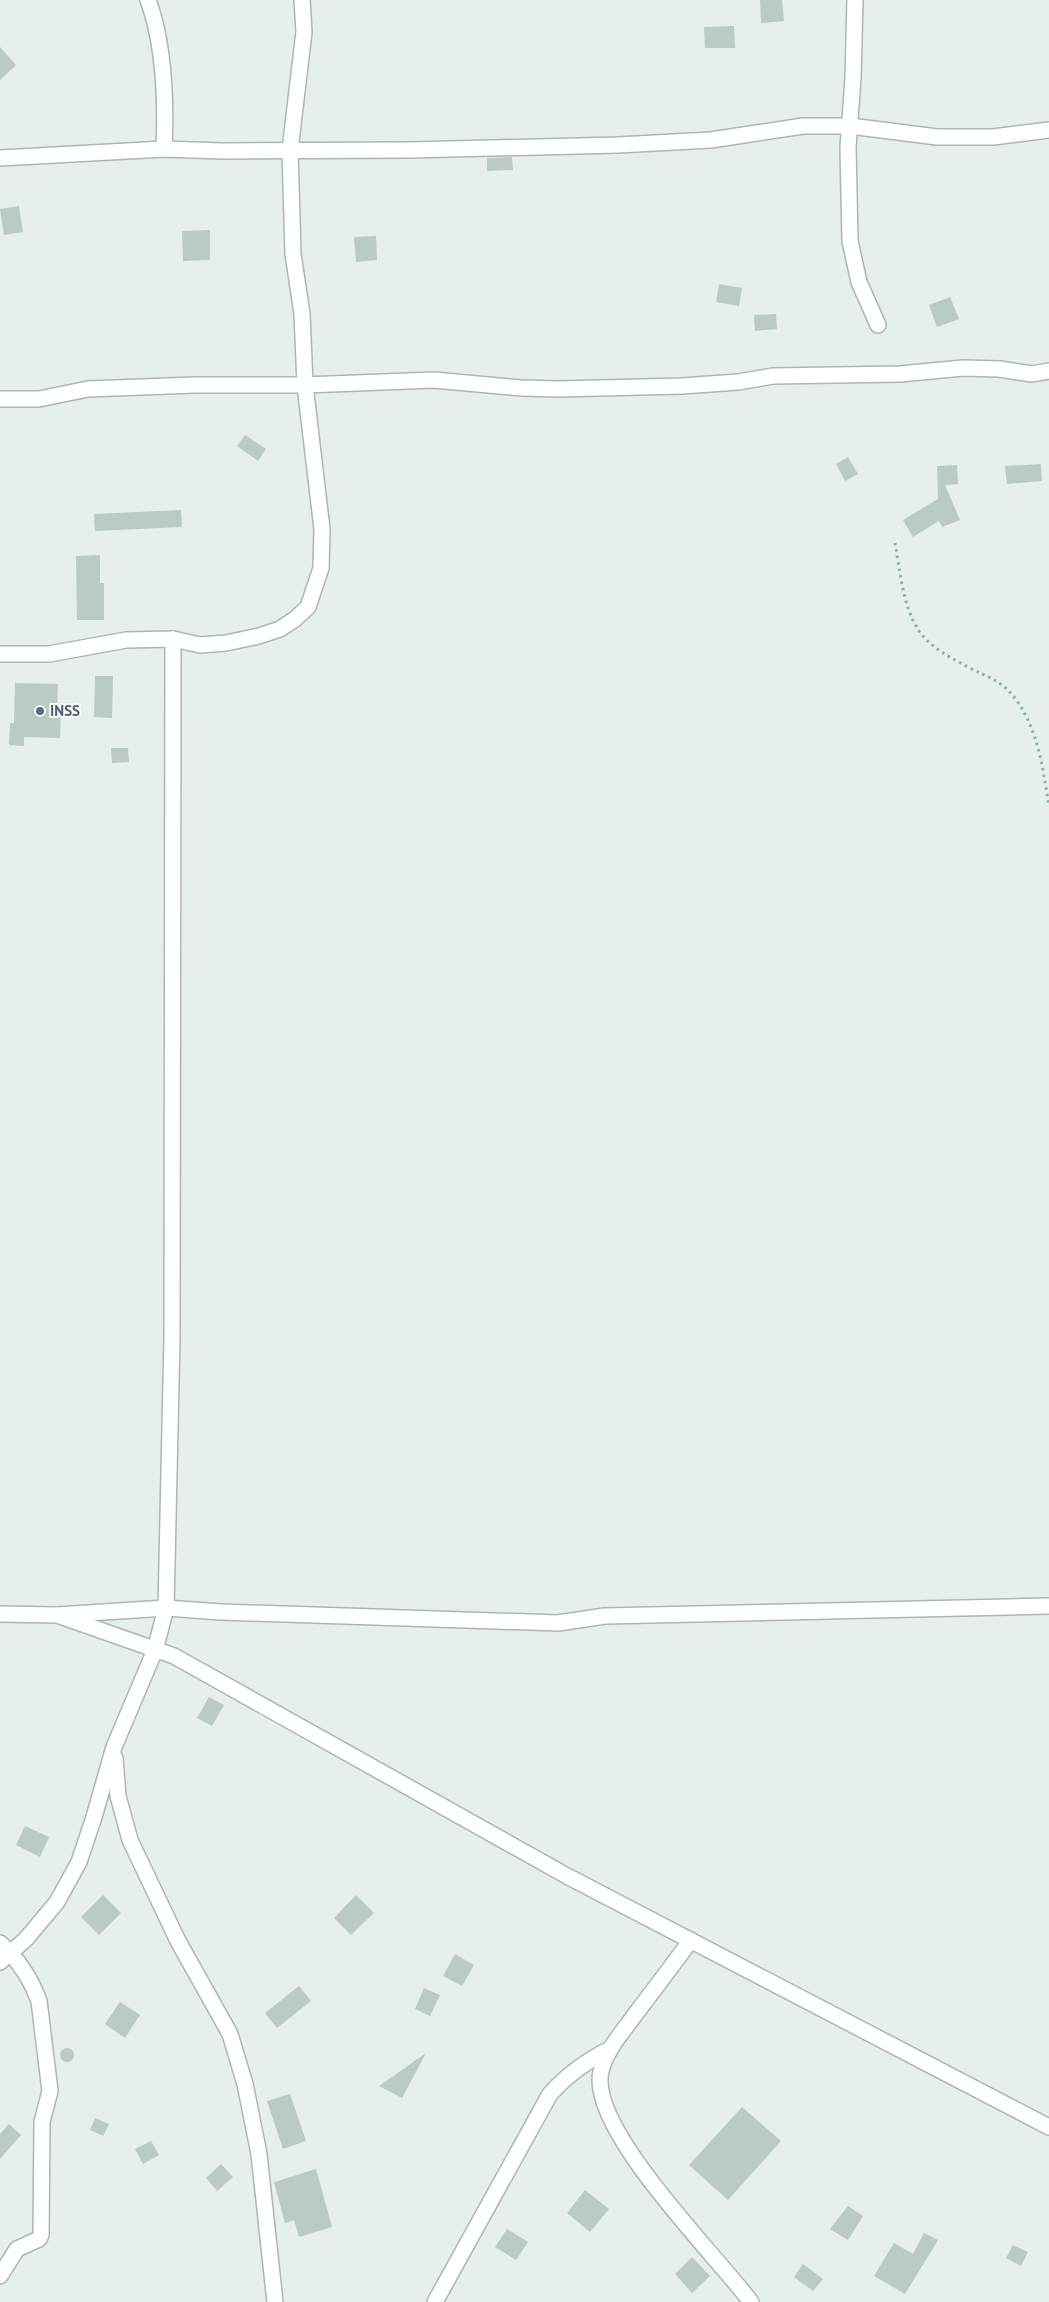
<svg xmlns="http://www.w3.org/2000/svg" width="1049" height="2302" font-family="'PT Sans',sans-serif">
<rect width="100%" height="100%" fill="#e6efeb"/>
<!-- building -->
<g fill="#bbcac4">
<polygon points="760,0 782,0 784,21 761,23"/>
<polygon points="734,26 735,48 705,48 704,27"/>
<polygon points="0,47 16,65 0,80"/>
<polygon points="512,157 513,170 487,171 487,158"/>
<polygon points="19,206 23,232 4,235 0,209"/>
<polygon points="210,230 210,260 183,261 182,231"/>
<polygon points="376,236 377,260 356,262 354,237"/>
<polygon points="719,284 742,288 739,306 716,302"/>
<polygon points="950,297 959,319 937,327 929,305"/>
<polygon points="776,314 777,329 755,331 754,315"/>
<polygon points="245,435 266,449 258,461 237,446"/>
<polygon points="848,457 858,474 845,481 836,464"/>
<polygon points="1041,464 1042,481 1007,484 1005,466"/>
<polygon points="957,465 958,484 945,485 960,520 942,527 939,521 913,537 903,520 938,499 937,466"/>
<polygon points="181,510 182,527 95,531 94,514"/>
<polygon points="100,555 100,583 104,583 104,620 77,620 76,556"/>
<polygon points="95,676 113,676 112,718 94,717"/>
<polygon points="15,683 58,684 57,710 61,710 60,738 24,737 24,746 9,745 10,723 14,723"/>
<polygon points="111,748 128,748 129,762 112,763"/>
<polygon points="209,1697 224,1705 212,1726 197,1718"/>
<polygon points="25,1826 49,1837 40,1857 16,1845"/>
<polygon points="103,1895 121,1913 99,1935 81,1917"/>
<polygon points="356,1895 374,1913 351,1935 334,1918"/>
<polygon points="455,1954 474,1965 462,1986 443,1976"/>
<polygon points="299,1986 311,2001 277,2028 265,2013"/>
<polygon points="424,1988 440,1995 430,2016 415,2009"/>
<polygon points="120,2002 140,2015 125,2038 105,2024"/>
<circle cx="67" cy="2055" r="7"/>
<polygon points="426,2053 402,2098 379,2086"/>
<polygon points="290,2094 306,2141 283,2149 267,2101"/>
<polygon points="742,2107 781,2141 728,2200 689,2165"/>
<polygon points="95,2118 109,2124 103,2136 90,2130"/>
<polygon points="9,2124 21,2135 0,2159 0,2134"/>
<polygon points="151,2141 159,2155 143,2164 135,2149"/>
<polygon points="221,2164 233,2177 217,2191 206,2178"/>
<polygon points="316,2169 332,2227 299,2237 294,2220 285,2223 274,2182"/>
<polygon points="585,2190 609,2209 590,2232 567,2213"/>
<polygon points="848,2206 863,2216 848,2240 830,2229"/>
<polygon points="507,2229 528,2242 516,2260 495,2247"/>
<polygon points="924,2233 938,2240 905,2294 874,2276 894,2243 913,2254"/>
<polygon points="1013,2245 1028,2252 1021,2266 1006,2258"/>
<polygon points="692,2257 710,2276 692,2293 675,2274"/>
<polygon points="803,2264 823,2279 813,2291 794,2277"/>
</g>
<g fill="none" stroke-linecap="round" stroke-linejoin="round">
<!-- minor casing -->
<g stroke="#a8b8b2" stroke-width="18">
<g id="minor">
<path d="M148 0C164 43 166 103 164 149"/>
<polyline points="855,0 853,78 848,147 850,241 859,282 878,325"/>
<polyline points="0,158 164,149 222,151 409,150 618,145 711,140 803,126 850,126 937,137 993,137 1049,130"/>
<polyline points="0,399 39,399 88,389 195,385 305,385 434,380 521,388 559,389 682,386 738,382 773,376 900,374 963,368 999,369 1032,374 1049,371"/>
<polyline points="0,654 49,654 126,640 173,639 200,645 226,643 259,636 280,629 295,619 308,607 321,568 322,529 305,385 302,314 293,254 290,150 304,32 302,0"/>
<polyline points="0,1614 57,1615 166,1608 221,1612 558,1623 605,1616 1049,1606"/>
<polyline points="57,1615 174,1656 567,1876 1049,2127"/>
<polyline points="115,1758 118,1796 130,1840 178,1941 230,2034 245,2084 259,2154 275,2302"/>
<path d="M691 1940C672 1966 653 1991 634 2016 622 2033 606 2050 601 2071 587 2128 717 2256 751 2302"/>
<path d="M0 1943C18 1959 31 1979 39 2001L50 2091 42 2122 41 2235 39 2239 17 2249 0 2276"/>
<polyline points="0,1962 26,1939 57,1902 79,1862 94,1817 114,1747 155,1650 166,1608 172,1338 173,639"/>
<path d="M435 2302 550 2094C567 2075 586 2061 610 2049"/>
</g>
</g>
<!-- path -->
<path stroke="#86b3a5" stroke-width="3" stroke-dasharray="2.5 4" stroke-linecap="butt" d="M895 543C900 571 903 607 919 631 931 648 951 658 968 667 989 678 1002 680 1017 701 1039 732 1043 771 1049 806"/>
<!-- minor -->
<use href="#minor" stroke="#fff" stroke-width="15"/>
</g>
<!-- markers -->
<circle fill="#5c6f8a" stroke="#f7fbf9" stroke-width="2" cx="40" cy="711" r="5"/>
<g text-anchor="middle" stroke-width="4" stroke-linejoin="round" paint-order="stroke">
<!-- service labels -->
<g font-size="15" font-weight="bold" fill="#4e5e75" stroke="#f7fbf9" text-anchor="start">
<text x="50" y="716">INSS</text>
</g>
</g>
</svg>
